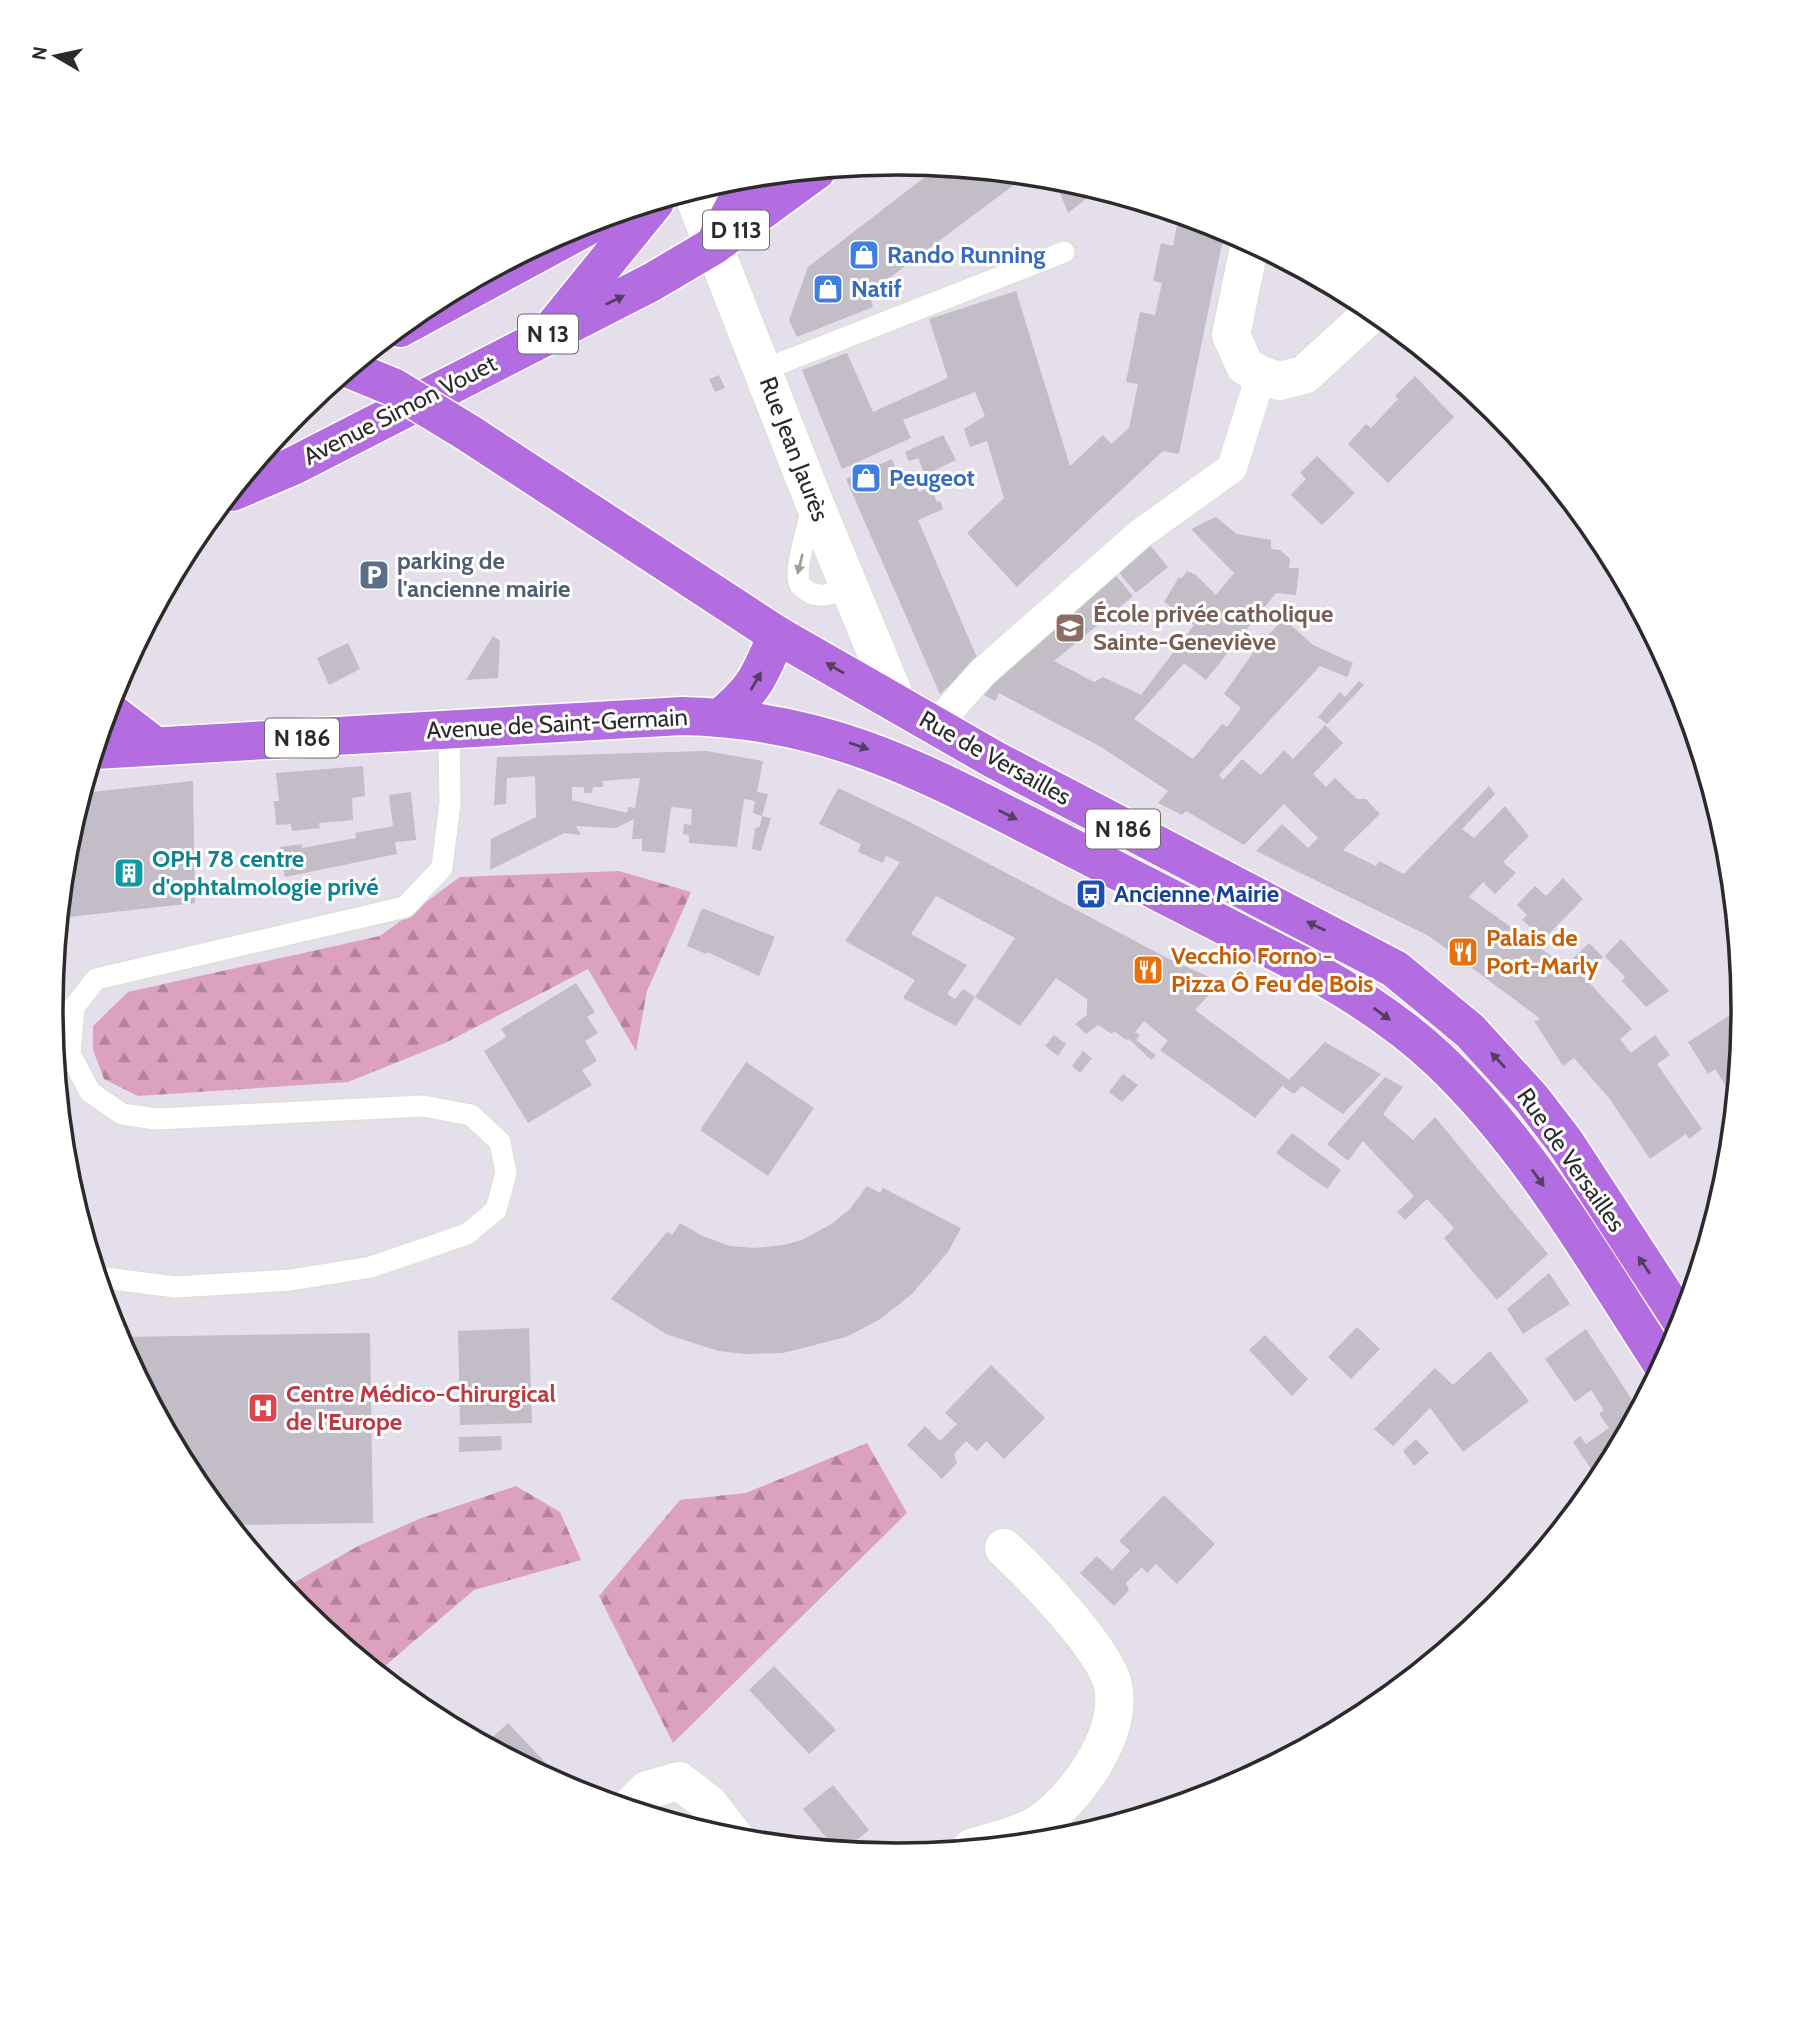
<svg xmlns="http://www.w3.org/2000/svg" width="1794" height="2018" font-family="Cabin,sans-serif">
<defs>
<pattern id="forest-firs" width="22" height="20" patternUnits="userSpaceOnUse" patternTransform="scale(1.75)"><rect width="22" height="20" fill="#dca1bf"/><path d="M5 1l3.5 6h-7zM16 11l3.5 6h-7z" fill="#b3839b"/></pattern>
</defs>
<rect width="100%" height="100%" fill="#e4dfeb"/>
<!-- forest -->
<g fill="url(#forest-firs)">
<polygon points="619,871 691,892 647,991 636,1051 588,969 445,1043 348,1082 138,1096 104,1079 93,1050 93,1026 128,992 380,936 460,877"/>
<polygon points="867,1443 907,1513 673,1743 599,1596 680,1500 746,1493"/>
<polygon points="516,1486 560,1512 581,1560 474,1590 378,1672 298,1607 283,1589 358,1546 419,1519"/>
</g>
<!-- building -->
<g fill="#c2bdc7" fill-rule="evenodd">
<polygon points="938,167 1026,176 869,293 873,307 797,337 789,320 808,267"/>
<polygon points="1054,178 1062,179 1097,190 1068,213"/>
<polygon points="1178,220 1225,229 1179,454 1163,451 1017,587 967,533 1004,498 987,441 970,447 964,429 985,416 975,392 903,420 911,438 842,469 802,370 847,353 873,412 948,378 929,319 1016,291 1070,466 1103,435 1111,444 1129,428 1138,384 1126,382 1140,312 1155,315 1162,283 1153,281 1161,243 1173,246"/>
<polygon points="719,375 725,388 715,392 709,379"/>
<polygon points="1415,376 1454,417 1388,483 1348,444 1366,424 1371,428 1398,399 1395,396"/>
<polygon points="943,435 956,460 925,475 918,458 909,461 905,452"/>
<polygon points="1317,456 1355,493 1322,525 1291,495 1306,479 1300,473"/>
<polygon points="892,459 902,484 913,479 919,492 930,487 937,502 940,501 943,509 918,520 978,660 940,694 846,479"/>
<polygon points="1216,517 1237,534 1271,540 1271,549 1280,550 1290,559 1289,568 1299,568 1296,595 1276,593 1206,680 1184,663 1134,719 1193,759 1222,724 1227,727 1241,708 1224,694 1259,644 1284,619 1313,645 1353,663 1347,677 1320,666 1219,775 1223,780 1242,759 1261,775 1284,750 1293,759 1325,725 1343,743 1313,774 1326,787 1335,778 1357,799 1366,799 1380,814 1343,850 1376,866 1379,861 1404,874 1489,786 1495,794 1462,829 1474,838 1505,806 1529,836 1503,862 1516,873 1495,894 1483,882 1469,897 1565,966 1589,943 1603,957 1583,976 1632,1029 1620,1039 1631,1053 1655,1035 1670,1055 1657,1064 1702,1129 1689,1139 1686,1134 1650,1159 1609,1098 1574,1058 1563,1066 1534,1021 1540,1020 1538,1017 1429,936 1256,851 1282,824 1308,848 1318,838 1284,804 1244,845 1186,811 1182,815 1158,803 1168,791 1101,747 999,693 995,701 977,691 1113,572 1133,596 1054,661 1094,682 1103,677 1141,695 1194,625 1169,610 1171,607 1164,602 1179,577 1181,579 1187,571 1196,575 1216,595 1234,573 1191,529"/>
<polygon points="1150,545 1168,567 1136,593 1116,569"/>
<polygon points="493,636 500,641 498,678 466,680"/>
<polygon points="348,643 360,669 329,685 317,658"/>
<polygon points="1359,681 1364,685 1327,724 1318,717 1340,692 1345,697"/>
<path d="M706 751 763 761 757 792 768 794 762 816 771 818 761 851 752 849 755 829 760 826 762 816 753 813 755 801 744 799 737 847 689 843V835L683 834 684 824 691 825 692 809 671 807 665 853 642 851V839H632L634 819 616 828 576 826 581 835 564 833 490 870 491 839 536 817 535 776 507 778 506 804 494 805 497 757ZM640 778 635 808 628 807 627 813 572 800V787H584V793H592L593 787H603V781Z"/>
<polygon points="363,766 365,796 352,798 353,820 319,823 320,828 292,831 291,824 276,825 274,801 279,801 276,773"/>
<polygon points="193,781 195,903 60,918 67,844 83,793"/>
<polygon points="838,788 908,821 1171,960 1221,982 1195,1010 1289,1080 1325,1042 1381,1074 1343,1114 1302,1086 1294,1094 1282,1086 1255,1118 1160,1050 1168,1041 1144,1021 1135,1032 1140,1035 1136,1040 1156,1055 1151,1060 1129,1039 1126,1040 1114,1031 1112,1034 1098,1025 1086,1034 1075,1024 1087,1015 1087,999 1056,978 1020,1026 975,997 1015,938 936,896 911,934 967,965 947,994 955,999 963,989 975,997 956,1026 903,998 915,980 845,941 900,862 886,856 883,863 858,852 861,844 819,824"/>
<polygon points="411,792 416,840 395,842 397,854 285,877 280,847 302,844 302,848 356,838 355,833 393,826 389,795"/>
<polygon points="1563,878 1583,899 1544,939 1522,920 1527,915 1517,905 1535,886 1546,896"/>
<polygon points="702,908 775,937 759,976 707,952 706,954 687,946"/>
<polygon points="1621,939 1669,991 1646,1007 1622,981 1625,977 1605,956"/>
<polygon points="576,983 595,1012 587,1017 598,1033 585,1041 597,1061 582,1070 592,1085 528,1123 484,1051 506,1037 501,1029"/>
<polygon points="1743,1007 1743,1009 1733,1112 1728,1104 1734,1099 1715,1069 1708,1074 1688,1042"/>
<polygon points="1054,1035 1066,1044 1058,1056 1045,1046"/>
<polygon points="1083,1051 1092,1058 1080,1073 1072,1066"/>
<polygon points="746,1062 814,1108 768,1176 700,1130"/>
<polygon points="1123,1074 1138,1085 1122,1102 1109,1092"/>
<polygon points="1385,1077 1403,1087 1383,1114 1413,1140 1435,1117 1548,1254 1497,1300 1444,1238 1454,1228 1427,1199 1405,1220 1397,1212 1414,1196 1363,1141 1348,1161 1327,1144"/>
<polygon points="1292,1133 1341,1170 1327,1189 1276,1153"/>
<polygon points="1730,1146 1728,1167 1727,1169 1718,1154"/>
<polygon points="867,1186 880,1193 883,1188 961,1228 948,1252 912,1294 879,1320 846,1337 783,1353 746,1354 718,1351 666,1334 611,1299 667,1232 672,1235 680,1223 703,1236 730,1246 754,1248 783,1245 802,1240 833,1223 850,1209"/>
<polygon points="1549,1273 1570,1304 1523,1334 1507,1309"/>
<polygon points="1357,1327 1380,1349 1351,1379 1328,1357"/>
<polygon points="529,1328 532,1423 460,1425 458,1331"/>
<polygon points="1586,1329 1638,1409 1619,1445 1604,1455 1609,1463 1599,1481 1573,1442 1580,1436 1586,1444 1609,1428 1599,1414 1604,1410 1591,1390 1575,1402 1545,1359"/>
<polygon points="370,1333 373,1523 231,1525 193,1479 117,1337"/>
<polygon points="1265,1335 1308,1379 1292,1396 1249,1350"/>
<polygon points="1490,1351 1529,1401 1463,1452 1430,1408 1393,1446 1374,1429 1435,1368 1453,1385"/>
<polygon points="991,1365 1045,1418 1004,1459 986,1441 977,1451 966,1441 954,1454 957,1463 942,1479 907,1445 925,1426 940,1441 957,1424 945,1413"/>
<polygon points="501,1436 502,1450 459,1452 459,1437"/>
<polygon points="1416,1439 1429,1453 1414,1466 1403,1451"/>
<polygon points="1164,1495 1215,1544 1177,1584 1156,1564 1147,1573 1142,1567 1126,1583 1129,1590 1114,1606 1080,1573 1097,1556 1112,1570 1130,1551 1119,1541"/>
<polygon points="774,1666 836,1730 809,1754 749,1690"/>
<polygon points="508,1723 559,1777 555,1781 485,1744"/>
<polygon points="833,1785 869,1830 844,1850 835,1849 803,1809"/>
</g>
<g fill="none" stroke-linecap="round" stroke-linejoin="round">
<!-- service casing -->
<g stroke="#d9e2d4" stroke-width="24">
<g id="service">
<polyline points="763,370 1064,252"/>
<path d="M811 510C808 532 793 567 800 585 817 602 830 595 849 586"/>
<polyline points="98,1277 175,1287 291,1280 371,1267 467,1234 496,1210 506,1173 500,1142 471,1115 423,1106 156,1119 122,1114 90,1092 70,1054 74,1007 96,979 405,907 442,868 450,803 449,729"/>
</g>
</g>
<!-- pedestrian casing -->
<g stroke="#d9e2d4" stroke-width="32">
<polyline id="pedestrian" points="935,726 983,672 1140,534 1232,468 1261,375"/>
</g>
<!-- minor casing -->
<g stroke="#d9e2d4" stroke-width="41">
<g id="minor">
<polyline points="692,191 812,497 898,705"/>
<polyline points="1250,243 1231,335 1245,366 1261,375 1279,381 1304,375 1374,311"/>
<polyline points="629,1808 647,1790 679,1781 709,1804 736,1839"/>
<path d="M971 1848C992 1841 1019 1836 1037 1825 1076 1800 1123 1734 1113 1686 1106 1650 1032 1574 1004 1548"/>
</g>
</g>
<!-- primary casing -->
<g stroke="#fff" stroke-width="41">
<g id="primary">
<polyline points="718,237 750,177"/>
<polyline points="556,324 655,202"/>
<polyline points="400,328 603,218"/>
<polyline points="470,434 777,635 995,760 1395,969 1470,1031 1532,1099 1565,1142 1682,1322"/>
<polyline points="232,492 293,466 652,282 713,246 816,171"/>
<polyline points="108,710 155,746"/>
<path d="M721 717C757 687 759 676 777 635"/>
<path d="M95 750 682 716C832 719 929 775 1059 841 1144 884 1228 928 1313 971 1358 996 1402 1025 1439 1060 1530 1146 1594 1260 1662 1364"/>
</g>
</g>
<!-- service -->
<use href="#service" stroke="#fff" stroke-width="21"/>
<!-- pedestrian -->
<use href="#pedestrian" stroke="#fff" stroke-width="30"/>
<!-- minor -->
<use href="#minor" stroke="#fff" stroke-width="38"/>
<!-- primary -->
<use href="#primary" stroke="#b36de1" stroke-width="38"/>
<!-- primary-bridge casing -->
<g stroke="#fff" stroke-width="41" stroke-linecap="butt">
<polyline id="primary-bridge" points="349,369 393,387 470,434"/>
</g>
<!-- primary-bridge -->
<use href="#primary-bridge" stroke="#b36de1" stroke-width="38"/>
</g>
<!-- one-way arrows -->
<defs><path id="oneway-solid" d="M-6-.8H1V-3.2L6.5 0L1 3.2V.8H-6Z" transform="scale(1.75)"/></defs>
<g fill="#543f62">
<use href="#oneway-solid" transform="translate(615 300) rotate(-26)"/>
<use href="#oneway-solid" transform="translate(835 668) rotate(-150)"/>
<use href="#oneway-solid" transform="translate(756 681) rotate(-60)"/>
<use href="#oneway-solid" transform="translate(859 746) rotate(19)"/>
<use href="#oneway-solid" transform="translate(1008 815) rotate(27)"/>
<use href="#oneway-solid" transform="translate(1316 926) rotate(-154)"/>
<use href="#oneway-solid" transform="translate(1382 1014) rotate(36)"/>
<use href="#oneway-solid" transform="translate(1498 1060) rotate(-133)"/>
<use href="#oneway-solid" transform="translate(1538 1178) rotate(54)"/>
<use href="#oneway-solid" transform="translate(1644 1265) rotate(-124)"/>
</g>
<use fill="#a0a0a0" href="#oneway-solid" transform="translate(800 564) rotate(104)"/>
<!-- icons -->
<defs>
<g id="shop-square" transform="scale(1.575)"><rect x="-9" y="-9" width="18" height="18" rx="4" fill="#3f7fe0" stroke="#fff"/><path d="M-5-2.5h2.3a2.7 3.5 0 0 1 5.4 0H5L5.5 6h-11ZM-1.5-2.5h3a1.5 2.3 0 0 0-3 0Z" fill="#fff"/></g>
<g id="parking-square" transform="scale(1.575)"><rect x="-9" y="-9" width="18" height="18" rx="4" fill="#5c6f8a" stroke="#fff"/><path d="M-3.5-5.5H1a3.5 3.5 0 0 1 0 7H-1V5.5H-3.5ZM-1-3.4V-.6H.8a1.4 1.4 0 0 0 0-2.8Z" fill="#fff"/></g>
<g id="school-square" transform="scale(1.575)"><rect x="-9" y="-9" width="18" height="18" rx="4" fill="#8d6e63" stroke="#fff"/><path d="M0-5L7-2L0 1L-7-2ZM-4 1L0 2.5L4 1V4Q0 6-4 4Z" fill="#fff"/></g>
<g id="building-square" transform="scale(1.575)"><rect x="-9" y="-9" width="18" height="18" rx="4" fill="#0f9aa8" stroke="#fff"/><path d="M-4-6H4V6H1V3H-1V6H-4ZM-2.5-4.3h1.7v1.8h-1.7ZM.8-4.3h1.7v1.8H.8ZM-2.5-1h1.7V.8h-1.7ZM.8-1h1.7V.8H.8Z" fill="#fff"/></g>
<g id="bus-square" transform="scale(1.575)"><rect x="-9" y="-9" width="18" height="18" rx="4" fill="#1a4fb4" stroke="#fff"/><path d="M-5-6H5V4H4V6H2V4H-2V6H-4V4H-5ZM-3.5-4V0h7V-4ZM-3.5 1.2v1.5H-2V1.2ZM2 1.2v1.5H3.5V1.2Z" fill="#fff"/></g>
<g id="restaurant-square" transform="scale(1.575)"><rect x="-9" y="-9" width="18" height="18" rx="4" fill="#e8710a" stroke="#fff"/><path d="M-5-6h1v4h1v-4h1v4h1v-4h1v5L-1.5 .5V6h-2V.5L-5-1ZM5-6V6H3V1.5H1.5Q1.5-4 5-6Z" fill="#fff"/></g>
<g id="hospital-square" transform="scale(1.575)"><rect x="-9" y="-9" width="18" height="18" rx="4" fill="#e0444e" stroke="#fff"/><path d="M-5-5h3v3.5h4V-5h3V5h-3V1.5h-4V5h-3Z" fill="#fff"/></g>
</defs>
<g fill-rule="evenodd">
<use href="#shop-square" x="864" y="255"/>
<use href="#shop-square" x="828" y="289"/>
<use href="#shop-square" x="866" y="478"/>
<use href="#parking-square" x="374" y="575"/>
<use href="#school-square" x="1070" y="628"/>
<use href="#building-square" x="129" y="873"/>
<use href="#bus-square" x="1091" y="894"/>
<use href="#restaurant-square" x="1463" y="952"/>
<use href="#restaurant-square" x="1148" y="970"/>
<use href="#hospital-square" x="263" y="1408"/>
</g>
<g text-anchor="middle" stroke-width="6" stroke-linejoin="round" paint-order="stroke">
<!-- shield labels -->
<g fill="#fff" stroke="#6b6b6b" stroke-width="2">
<rect x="703" y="210.5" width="66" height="39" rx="5"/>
<rect x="518" y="314.5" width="60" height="39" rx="5"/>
<rect x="265" y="718.5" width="74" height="39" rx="5"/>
<rect x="1086" y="809.5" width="74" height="39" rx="5"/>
</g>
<g font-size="23" font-weight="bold" fill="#2b2b2b">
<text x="736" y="238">D 113</text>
<text x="548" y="342">N 13</text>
<text x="302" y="746">N 186</text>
<text x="1123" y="837">N 186</text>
</g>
<!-- shop labels -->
<g font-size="24" font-weight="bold" fill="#366cbe" stroke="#fff" text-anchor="start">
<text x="887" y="263">Rando Running</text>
<text x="851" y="297">Natif</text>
<text x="889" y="486">Peugeot</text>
</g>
<!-- street labels -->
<g font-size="24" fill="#2b2b2b" stroke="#fff">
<text transform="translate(400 410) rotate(-27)" y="8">Avenue Simon Vouet</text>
<text transform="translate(794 449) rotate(69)" y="8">Rue Jean Jaurès</text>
<text transform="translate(557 724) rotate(-3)" y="8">Avenue de Saint-Germain</text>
<text transform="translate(995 758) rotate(29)" y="8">Rue de Versailles</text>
<text transform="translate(1571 1160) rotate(55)" y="8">Rue de Versailles</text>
</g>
<!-- service labels -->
<g font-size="24" font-weight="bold" fill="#4e5e75" stroke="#fff" text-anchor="start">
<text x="397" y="569">parking de<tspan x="397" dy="28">l'ancienne mairie</tspan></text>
</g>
<!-- education labels -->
<g font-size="24" font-weight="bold" fill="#785e54" stroke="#fff" text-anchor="start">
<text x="1093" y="622">École privée catholique<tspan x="1093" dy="28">Sainte-Geneviève</tspan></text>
</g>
<!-- culture labels -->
<g font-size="24" font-weight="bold" fill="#0d838f" stroke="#fff" text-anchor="start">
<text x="152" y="867">OPH 78 centre<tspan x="152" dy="28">d'ophtalmologie privé</tspan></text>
</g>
<!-- transit labels -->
<g font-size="24" font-weight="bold" fill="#164399" stroke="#fff" text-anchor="start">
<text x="1114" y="902">Ancienne Mairie</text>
</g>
<!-- food labels -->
<g font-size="24" font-weight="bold" fill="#c56008" stroke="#fff" text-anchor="start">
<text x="1486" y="946">Palais de<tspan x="1486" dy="28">Port-Marly</tspan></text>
<text x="1171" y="964">Vecchio Forno -<tspan x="1171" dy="28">Pizza Ô Feu de Bois</tspan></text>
</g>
<!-- health labels -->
<g font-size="24" font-weight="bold" fill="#be3a42" stroke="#fff" text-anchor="start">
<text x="286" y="1402">Centre Médico-Chirurgical<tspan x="286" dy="28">de l'Europe</tspan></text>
</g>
</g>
<!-- crop -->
<path d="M0 0H1794V2018H0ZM63 1009a834 834 0 1 1 1668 0a834 834 0 1 1-1668 0Z" fill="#fff" fill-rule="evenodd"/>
<path fill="none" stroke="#2b2b2b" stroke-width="3.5" d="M63 1009a834 834 0 1 1 1668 0a834 834 0 1 1-1668 0Z"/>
<!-- north arrow -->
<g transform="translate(56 56) rotate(279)" stroke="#ffffff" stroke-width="5" paint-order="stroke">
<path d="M0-5L12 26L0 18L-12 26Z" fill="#2b2b2b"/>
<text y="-10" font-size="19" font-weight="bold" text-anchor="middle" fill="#2b2b2b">N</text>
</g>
</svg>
